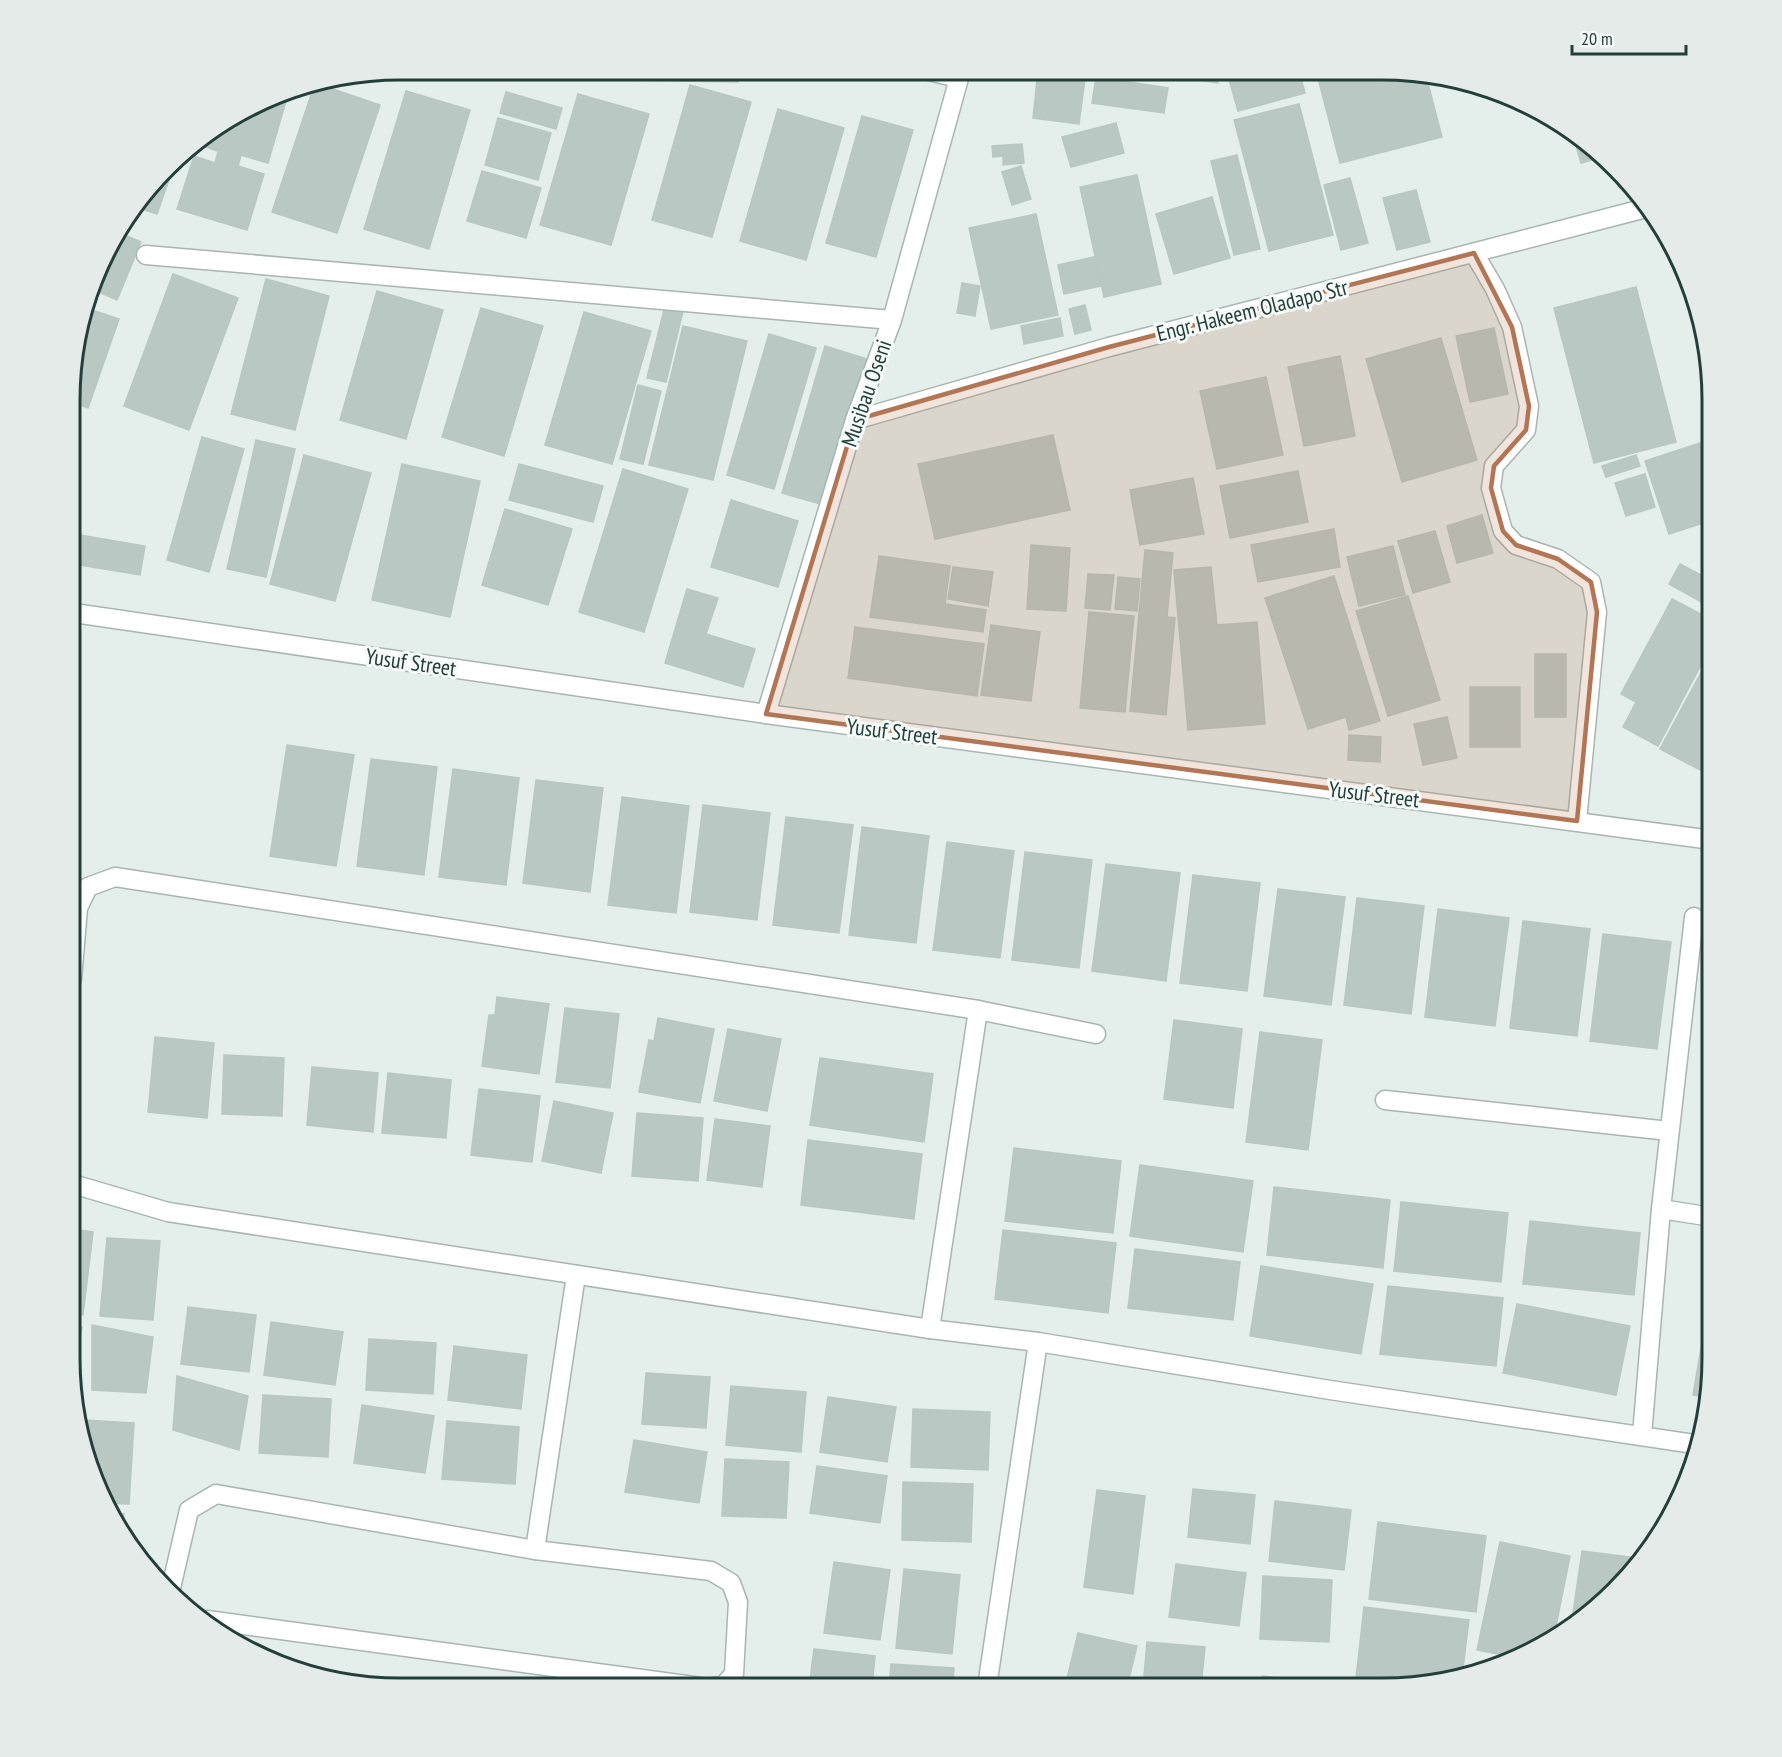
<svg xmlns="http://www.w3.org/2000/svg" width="1782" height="1757" font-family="'PT Sans Narrow',sans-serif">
<rect width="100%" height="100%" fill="#e4eeea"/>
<!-- building -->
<g fill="#bac8c3" stroke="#b7c7c2" stroke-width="1.5">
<polygon points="549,69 738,70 738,82 549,79"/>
<polygon points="1038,71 1086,71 1079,124 1033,118"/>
<polygon points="1133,71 1220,71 1218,83"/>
<polygon points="1261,71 1299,71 1305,93 1238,111 1229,79"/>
<polygon points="1344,72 1425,72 1442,137 1340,163 1318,78"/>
<polygon points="1096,77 1168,88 1164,113 1092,103"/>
<polygon points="315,83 380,105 337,233 272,212"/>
<polygon points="690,85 751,102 712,237 652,220"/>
<polygon points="406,91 470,110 429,249 364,229"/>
<polygon points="506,92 562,108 556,129 500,113"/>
<polygon points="282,93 288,94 268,163 241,155 238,166 264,174 247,230 177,209 194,156 215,163 218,151 197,144 198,141"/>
<polygon points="578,94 649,114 611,245 540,225"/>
<polygon points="1299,104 1333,235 1269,251 1234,120"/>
<polygon points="778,109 844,128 806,260 740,241"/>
<polygon points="862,116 913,130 876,257 826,243"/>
<polygon points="498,118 551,133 538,180 485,165"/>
<polygon points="1116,123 1124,153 1071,167 1062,137"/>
<polygon points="1573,135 1599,158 1581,163"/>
<polygon points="1022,144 1024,163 1003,165 1003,156 993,157 992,146"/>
<polygon points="1237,155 1260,249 1234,255 1211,161"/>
<polygon points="177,157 157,214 136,207"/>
<polygon points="1021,166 1031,199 1012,205 1002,172"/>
<polygon points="482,171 541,188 526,238 467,221"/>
<polygon points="1137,175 1161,284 1104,297 1080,187"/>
<polygon points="1350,178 1368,243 1341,250 1324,185"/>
<polygon points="1416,190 1430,242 1397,250 1383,198"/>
<polygon points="1212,197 1230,258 1174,274 1156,214"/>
<polygon points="1036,214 1058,315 991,329 969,228"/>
<polygon points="115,231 141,242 117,300 92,289"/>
<polygon points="1094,257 1101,286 1064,294 1058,265"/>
<polygon points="173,274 238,298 189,430 124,406"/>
<polygon points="266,279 329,296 295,430 231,414"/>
<polygon points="962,283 980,286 975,316 957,313"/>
<polygon points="1636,287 1676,442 1594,463 1554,308"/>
<polygon points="377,291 443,310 406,439 340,420"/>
<polygon points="666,302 684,307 666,382 647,378"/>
<polygon points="1085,305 1091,330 1075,334 1069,309"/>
<polygon points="86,308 119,319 88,408 75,403 75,335"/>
<polygon points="481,308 543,326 504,456 442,437"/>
<polygon points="584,312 651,331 612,464 545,445"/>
<polygon points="1060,318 1063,336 1024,344 1021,326"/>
<polygon points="683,326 747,341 713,480 649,465"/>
<polygon points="1494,328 1508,394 1470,402 1456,336"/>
<polygon points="769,334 816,348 774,489 727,475"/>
<polygon points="1441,338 1477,460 1402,482 1366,359"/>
<polygon points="825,346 867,359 824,505 782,493"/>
<polygon points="1340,356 1355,436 1304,446 1288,367"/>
<polygon points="1266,377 1283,455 1217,469 1200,391"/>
<polygon points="638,385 661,391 643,464 620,459"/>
<polygon points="1053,435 1070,510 935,539 918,464"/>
<polygon points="202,437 244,449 209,572 167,560"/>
<polygon points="1712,439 1712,496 1705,498 1712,520 1669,534 1645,461"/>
<polygon points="256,440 295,449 266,577 227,569"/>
<polygon points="304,455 371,473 335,601 270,584"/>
<polygon points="1636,455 1640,466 1606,477 1602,466"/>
<polygon points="402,464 480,481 450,617 372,600"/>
<polygon points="519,464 603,486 593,522 509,500"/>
<polygon points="623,469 688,489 644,632 579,612"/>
<polygon points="1298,471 1308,522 1230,538 1220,486"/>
<polygon points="1645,474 1655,507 1626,516 1615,483"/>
<polygon points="1193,478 1204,534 1140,545 1130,490"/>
<polygon points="731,500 798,521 778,587 711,567"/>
<polygon points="505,509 572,529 548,605 482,585"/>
<polygon points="1482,515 1493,553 1457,563 1447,526"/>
<polygon points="1334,529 1340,567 1258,582 1251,545"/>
<polygon points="1435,531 1450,582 1413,593 1398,541"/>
<polygon points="74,534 145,546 140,575 74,564"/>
<polygon points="1031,545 1070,548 1066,611 1027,609"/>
<polygon points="1393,546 1405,595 1359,606 1347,557"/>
<polygon points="1145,550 1173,553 1167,617 1175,618 1166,715 1130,711"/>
<polygon points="879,556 950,566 945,604 986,610 983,632 870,617"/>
<polygon points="1680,564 1712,581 1712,608 1669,584"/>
<polygon points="953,567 993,572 988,606 948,599"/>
<polygon points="1211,567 1217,625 1257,622 1265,724 1188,730 1174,570"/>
<polygon points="1088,574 1114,575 1110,610 1085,608"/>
<polygon points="1334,576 1380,721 1349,730 1346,717 1308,729 1265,598"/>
<polygon points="1118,577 1140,579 1137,611 1115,609"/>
<polygon points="687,589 718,598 706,634 755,649 743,687 665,663"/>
<polygon points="1408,596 1440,700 1388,716 1356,611"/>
<polygon points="1672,599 1712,620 1712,644 1658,746 1623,727 1636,702 1621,694"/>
<polygon points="1089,612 1134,616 1125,712 1080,708"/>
<polygon points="991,625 1040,632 1031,701 981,695"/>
<polygon points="855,627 984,644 977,696 848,678"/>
<polygon points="1712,652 1712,761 1706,773 1660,749"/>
<rect x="1535" y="654" width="31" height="63"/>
<rect x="1470" y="687" width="50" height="60"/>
<polygon points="1447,717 1457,758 1423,765 1414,724"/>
<polygon points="1349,735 1381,737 1380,762 1348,760"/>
<polygon points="287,745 354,755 336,866 270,856"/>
<polygon points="371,759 437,767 424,875 357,866"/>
<polygon points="453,769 519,778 506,885 439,877"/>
<polygon points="536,780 603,788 590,892 523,883"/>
<polygon points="622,797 689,806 676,913 608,905"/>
<polygon points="703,805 770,813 757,920 690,912"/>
<polygon points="786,817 853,825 839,933 773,925"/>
<polygon points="862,827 929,836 916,943 849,935"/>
<polygon points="947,842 1014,851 1000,958 933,950"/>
<polygon points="1025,852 1092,860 1079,968 1012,960"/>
<polygon points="1106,864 1180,873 1166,981 1092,971"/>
<polygon points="1193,875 1260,883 1247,991 1180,983"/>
<polygon points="1278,889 1345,897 1331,1005 1264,996"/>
<polygon points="1357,898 1424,906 1411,1014 1344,1005"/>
<polygon points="1438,909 1509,918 1495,1026 1425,1017"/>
<polygon points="1523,921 1590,929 1577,1036 1510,1028"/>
<polygon points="1603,934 1671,942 1657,1049 1590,1041"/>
<polygon points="497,997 549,1004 539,1074 482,1066 489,1015 495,1015"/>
<polygon points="565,1008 619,1014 610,1088 556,1082"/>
<polygon points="658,1018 714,1029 700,1103 639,1092 649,1040 654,1041"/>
<polygon points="1174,1020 1242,1029 1233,1108 1164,1099"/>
<polygon points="728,1029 781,1039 767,1111 714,1101"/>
<polygon points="1260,1032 1322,1040 1308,1150 1246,1142"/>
<polygon points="155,1037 214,1043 207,1118 148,1112"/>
<polygon points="224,1055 284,1058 282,1116 222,1114"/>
<polygon points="820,1058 933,1074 924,1142 810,1125"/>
<polygon points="312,1067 378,1073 373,1132 307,1125"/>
<polygon points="388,1073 451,1080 446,1138 382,1133"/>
<polygon points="479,1089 540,1096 532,1162 471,1155"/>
<polygon points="554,1101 613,1113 601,1173 542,1161"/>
<polygon points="637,1113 703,1118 698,1181 632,1176"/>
<polygon points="715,1119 770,1126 762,1187 707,1180"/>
<polygon points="808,1140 922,1154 914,1219 801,1205"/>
<polygon points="1014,1148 1121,1161 1113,1233 1005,1221"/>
<polygon points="1140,1165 1253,1181 1243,1252 1130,1236"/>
<polygon points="1274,1187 1390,1200 1383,1268 1267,1255"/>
<polygon points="1401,1202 1508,1213 1501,1282 1394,1271"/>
<polygon points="1530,1221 1640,1233 1634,1295 1523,1284"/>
<polygon points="70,1229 93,1232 83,1315 70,1314"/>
<polygon points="1003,1230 1116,1243 1108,1313 995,1299"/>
<polygon points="107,1238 160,1241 153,1320 100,1316"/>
<polygon points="1135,1249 1240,1262 1233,1320 1128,1308"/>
<polygon points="1261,1266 1373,1284 1361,1354 1250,1336"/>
<polygon points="1712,1284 1712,1379 1709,1398 1693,1395"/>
<polygon points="1388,1286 1503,1298 1496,1366 1380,1354"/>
<polygon points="1517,1304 1630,1326 1616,1395 1503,1373"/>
<polygon points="188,1307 256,1315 249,1372 181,1364"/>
<polygon points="271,1322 343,1332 335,1385 264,1375"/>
<polygon points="70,1325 82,1327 72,1389 70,1379"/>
<polygon points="92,1325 153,1337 146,1393 92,1390"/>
<polygon points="369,1339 436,1343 433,1394 366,1390"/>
<polygon points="454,1346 527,1355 521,1409 448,1400"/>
<polygon points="646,1373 710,1377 706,1428 642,1424"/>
<polygon points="177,1376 248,1396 239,1450 173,1430"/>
<polygon points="731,1386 806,1392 801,1452 726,1445"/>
<polygon points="263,1395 331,1399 328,1457 259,1453"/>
<polygon points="828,1397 896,1407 887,1462 820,1452"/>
<polygon points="362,1405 434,1416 425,1473 354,1463"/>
<polygon points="913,1409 990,1412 988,1470 911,1467"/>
<polygon points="83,1420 134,1423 129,1504 107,1503 87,1464 82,1439"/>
<polygon points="447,1421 519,1427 515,1484 442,1479"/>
<polygon points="634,1440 707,1452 699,1503 625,1492"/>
<polygon points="725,1459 789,1462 786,1518 722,1516"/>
<polygon points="817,1466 887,1476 880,1523 810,1513"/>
<polygon points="903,1482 973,1484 971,1542 902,1540"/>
<polygon points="1193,1489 1255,1495 1250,1544 1188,1537"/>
<polygon points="1097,1490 1145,1496 1133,1594 1084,1587"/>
<polygon points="1275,1501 1351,1510 1344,1570 1269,1561"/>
<polygon points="113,1513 124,1514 122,1531"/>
<polygon points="1378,1522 1486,1536 1476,1612 1369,1599"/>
<polygon points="1500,1542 1570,1556 1554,1636 1513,1657 1477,1650"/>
<polygon points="1582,1551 1638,1558 1584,1620 1571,1627"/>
<polygon points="834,1562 890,1570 880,1640 824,1633"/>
<polygon points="1176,1564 1246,1573 1239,1626 1169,1617"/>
<polygon points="904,1569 960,1575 952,1654 896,1648"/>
<polygon points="1263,1576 1332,1580 1329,1642 1260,1639"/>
<polygon points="1364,1607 1469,1620 1462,1676 1416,1685 1356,1678"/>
<polygon points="1078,1633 1137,1646 1127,1687 1065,1687"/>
<polygon points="1147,1642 1205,1647 1201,1687 1143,1687"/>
<polygon points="814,1649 875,1656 872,1687 809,1687"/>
<polygon points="891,1664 954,1668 952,1687 889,1687"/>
<polygon points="1263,1676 1318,1683 1318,1687 1262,1687"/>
</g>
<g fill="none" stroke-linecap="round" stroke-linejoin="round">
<!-- street casing -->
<g stroke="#a7b6b2" stroke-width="21">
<g id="street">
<polyline points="925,70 958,78"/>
<polyline points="1474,253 1495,289 1512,327 1529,406 1526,430 1494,466 1491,488 1503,531 1516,545 1558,559 1591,582 1597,612 1577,821"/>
<polyline points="146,255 892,320"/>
<polyline points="855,420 1109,347 1650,207"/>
<polyline points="74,613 766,714 1712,840"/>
<polyline points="766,714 855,420 892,320 961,71"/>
<polyline points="72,979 78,908 88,887 115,877 978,1010 1096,1034"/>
<polyline points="1385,1100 1669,1131"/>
<polyline points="71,1179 76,1185 168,1212 930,1329 1038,1342 1330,1390 1701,1445"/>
<polyline points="1661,1209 1712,1217"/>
<polyline points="930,1329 978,1010"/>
<polyline points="1642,1435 1661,1209 1694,917"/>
<polyline points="535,1550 576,1275"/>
<polyline points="171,1588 189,1510 216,1494 535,1550 711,1571 731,1583 738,1602 734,1674 723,1686 713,1687"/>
<polyline points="207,1620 701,1687"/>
<polyline points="987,1687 1038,1342"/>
</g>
</g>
<!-- street -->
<use href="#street" stroke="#fff" stroke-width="18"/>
</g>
<!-- marked area -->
<path fill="#b37655" fill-opacity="0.2" stroke="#b37655" stroke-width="4.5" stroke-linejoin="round" d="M1474 253 1512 327 1529 406 1526 430 1494 466 1491 488 1503 531 1516 545 1558 559 1591 582 1597 612 1577 821 766 714 855 420 1109 347Z"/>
<g text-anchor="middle" stroke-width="6" stroke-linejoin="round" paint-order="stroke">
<!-- street labels -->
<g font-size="22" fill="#243f3a" stroke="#f5faf8">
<text transform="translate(1252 310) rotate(-14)" y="8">Engr. Hakeem Oladapo Str</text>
<text transform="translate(866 393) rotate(-71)" y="8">Musibau Oseni</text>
<text transform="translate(411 662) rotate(8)" y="8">Yusuf Street</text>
<text transform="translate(892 731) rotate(7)" y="8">Yusuf Street</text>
<text transform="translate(1374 794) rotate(7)" y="8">Yusuf Street</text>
</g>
</g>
<!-- crop -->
<path d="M0 0H1782V1757H0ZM400 80H1382A320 320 0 0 1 1702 400V1358A320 320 0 0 1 1382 1678H400A320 320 0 0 1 80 1358V400A320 320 0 0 1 400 80Z" fill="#e4ebe9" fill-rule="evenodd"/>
<path fill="none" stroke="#243f3a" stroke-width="3" d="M400 80H1382A320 320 0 0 1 1702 400V1358A320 320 0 0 1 1382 1678H400A320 320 0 0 1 80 1358V400A320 320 0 0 1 400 80Z"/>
<!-- scale -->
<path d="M1572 45v9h114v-9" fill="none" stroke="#243f3a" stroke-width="3"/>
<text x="1581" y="45" font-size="18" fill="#243f3a" stroke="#f5faf8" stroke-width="4.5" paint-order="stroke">20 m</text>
</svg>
